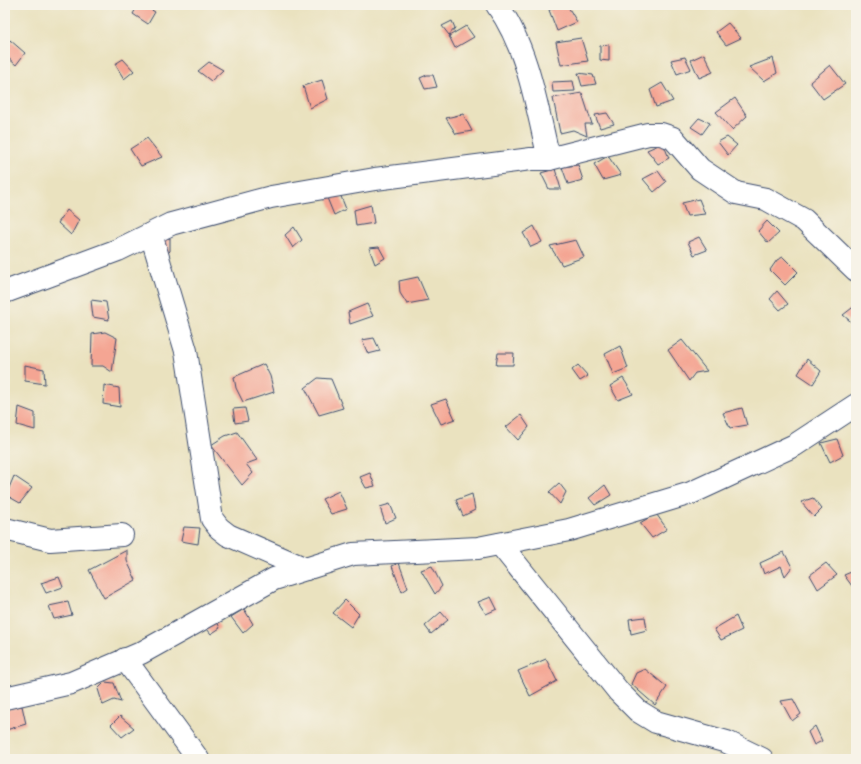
<svg xmlns="http://www.w3.org/2000/svg" width="861" height="764" font-family="Alegreya,serif">
<rect width="100%" height="100%" fill="#f7f3e8"/>
<filter id="ink" filterUnits="userSpaceOnUse"><feTurbulence type="fractalNoise" baseFrequency=".025" numOctaves="2"/><feDisplacementMap in="SourceGraphic" scale="8" xChannelSelector="R" yChannelSelector="G"/><feConvolveMatrix kernelMatrix="1 2 1 2 8 2 1 2 1" color-interpolation-filters="sRGB"/></filter>
<filter id="wash" filterUnits="userSpaceOnUse"><feTurbulence type="fractalNoise" baseFrequency=".012" numOctaves="4" result="noise"/><feDisplacementMap in="SourceGraphic" scale="16" xChannelSelector="R" yChannelSelector="G"/><feGaussianBlur stdDeviation="0.9" result="paint"/><feColorMatrix in="noise" values="0 0 0 0 0 0 0 0 0 0 0 0 0 0 0 0 0 1.4 0 .05"/><feComposite in="paint" operator="in"/></filter>
<g filter="url(#wash)">
<rect width="100%" height="100%" fill="#eae2bf"/>
<g id="blocks">
<!-- building -->
<g fill="#f4a593">
<polygon points="138,5 143,5 155,12 148,24 133,14"/>
<polygon points="560,5 567,5 577,22 557,31 549,10"/>
<polygon points="452,21 455,28 449,35 442,26"/>
<polygon points="728,23 741,38 726,45 716,32"/>
<polygon points="466,26 474,37 455,48 449,36"/>
<polygon points="581,38 588,61 561,65 556,42"/>
<polygon points="10,40 25,53 16,65 5,55 5,47"/>
<polygon points="609,45 609,61 600,60 600,46"/>
<polygon points="704,54 713,72 699,78 691,60"/>
<polygon points="685,57 691,69 677,74 671,60"/>
<polygon points="773,58 777,73 764,81 749,67"/>
<polygon points="123,59 134,71 124,79 115,64"/>
<polygon points="209,62 223,70 211,81 198,71"/>
<polygon points="830,65 845,84 823,99 810,82"/>
<polygon points="578,73 593,75 596,84 582,86"/>
<polygon points="427,75 433,75 437,87 425,89 420,78"/>
<polygon points="322,80 328,99 310,108 303,86"/>
<polygon points="573,81 575,91 553,92 552,82"/>
<polygon points="662,83 673,101 656,107 650,90"/>
<polygon points="582,93 592,124 585,124 587,136 573,130 560,133 553,98"/>
<polygon points="735,98 747,116 732,130 716,112"/>
<polygon points="607,113 614,124 600,128 595,115"/>
<polygon points="463,114 472,131 456,134 446,118"/>
<polygon points="699,118 710,123 702,134 691,127"/>
<polygon points="727,137 737,145 728,155 718,142"/>
<polygon points="147,138 162,157 141,166 130,149"/>
<polygon points="663,143 669,158 658,164 647,150"/>
<polygon points="608,156 621,175 603,180 594,164"/>
<polygon points="578,165 583,180 568,184 562,167"/>
<polygon points="555,169 561,189 549,189 541,173"/>
<polygon points="658,171 666,182 654,192 643,179"/>
<polygon points="338,189 346,209 334,215 325,193"/>
<polygon points="699,199 705,214 687,216 682,203"/>
<polygon points="371,205 374,223 356,226 354,210"/>
<polygon points="67,210 79,220 71,235 58,223"/>
<polygon points="767,221 779,233 768,243 758,231"/>
<polygon points="534,226 542,242 531,247 523,233"/>
<polygon points="294,227 302,240 293,248 285,235"/>
<polygon points="699,237 707,250 694,255 688,242"/>
<polygon points="170,238 170,251 162,259 157,240"/>
<polygon points="576,240 584,257 562,265 550,246"/>
<polygon points="379,247 385,258 375,264 369,248"/>
<polygon points="783,257 798,272 785,285 770,270 777,260"/>
<polygon points="418,277 428,300 407,304 400,293 399,281"/>
<polygon points="777,291 788,304 780,310 770,299"/>
<polygon points="91,300 106,302 109,320 93,317"/>
<polygon points="367,304 373,316 350,324 348,312"/>
<polygon points="856,305 856,326 843,315"/>
<polygon points="105,332 117,338 112,372 103,366 91,366 92,334"/>
<polygon points="374,338 380,351 368,354 362,340"/>
<polygon points="682,340 707,371 695,373 689,381 668,350"/>
<polygon points="620,346 628,368 613,374 605,354"/>
<polygon points="498,353 514,353 513,365 496,365"/>
<polygon points="807,359 821,371 813,384 798,374"/>
<polygon points="264,364 270,376 274,392 243,402 236,388 234,377"/>
<polygon points="25,365 44,369 45,384 25,381"/>
<polygon points="578,365 588,376 580,381 572,370"/>
<polygon points="318,378 331,379 343,408 319,415 305,388"/>
<polygon points="623,378 633,394 618,400 610,386"/>
<polygon points="104,385 119,388 120,407 103,404"/>
<polygon points="446,399 455,419 441,424 431,404"/>
<polygon points="19,407 35,413 35,430 17,425"/>
<polygon points="245,408 248,421 235,423 233,409"/>
<polygon points="742,408 747,425 730,428 723,413"/>
<polygon points="521,415 529,427 518,440 506,427"/>
<polygon points="237,432 257,460 246,464 253,473 242,485 211,445 225,436"/>
<polygon points="837,439 843,455 830,462 821,443"/>
<polygon points="370,473 375,486 366,488 360,477"/>
<polygon points="14,476 32,488 20,503 6,495"/>
<polygon points="559,483 566,492 560,504 549,492"/>
<polygon points="605,485 611,495 595,505 589,498"/>
<polygon points="339,491 347,509 331,514 322,499"/>
<polygon points="472,494 475,510 463,516 456,500"/>
<polygon points="813,498 822,509 814,517 801,502"/>
<polygon points="390,504 396,518 385,523 380,507"/>
<polygon points="657,515 667,529 652,538 640,523 650,517"/>
<polygon points="184,527 200,528 198,544 181,541"/>
<polygon points="127,550 127,561 136,580 104,598 89,570"/>
<polygon points="784,552 792,567 785,576 781,566 764,574 760,563"/>
<polygon points="399,563 408,588 402,592 392,566"/>
<polygon points="826,563 837,575 818,589 810,575"/>
<polygon points="432,566 442,586 435,594 421,570"/>
<polygon points="856,570 856,585 852,586 844,575"/>
<polygon points="59,577 63,587 46,593 41,583"/>
<polygon points="491,597 497,609 486,614 478,602"/>
<polygon points="345,600 359,614 351,627 333,613"/>
<polygon points="68,602 72,615 54,619 49,606"/>
<polygon points="244,609 253,624 243,633 231,617"/>
<polygon points="441,612 448,620 431,634 425,626"/>
<polygon points="736,616 742,630 721,640 714,629"/>
<polygon points="215,617 220,628 211,634 203,624"/>
<polygon points="645,617 647,630 631,634 629,619"/>
<polygon points="546,659 557,681 530,696 518,671"/>
<polygon points="645,669 667,687 655,705 631,684 636,673"/>
<polygon points="105,682 114,683 121,702 114,700 103,705 98,689"/>
<polygon points="793,699 801,714 792,721 781,701"/>
<polygon points="22,706 26,724 6,730 5,709"/>
<polygon points="120,716 134,728 122,737 111,725"/>
<polygon points="815,726 822,741 814,745 808,732"/>
</g>
</g>
</g>
<g filter="url(#ink)">
<use href="#blocks" fill-opacity="0" stroke="#3a4a6d" stroke-width="1"/>
<g fill="none" stroke-linecap="round" stroke-linejoin="round">
<!-- street casing -->
<g stroke="#3a4a6d" stroke-width="24">
<g id="street">
<path d="M497 5C528 48 537 108 549 159"/>
<polyline points="151,234 186,351 212,519 219,528 228,535 306,569"/>
<polyline points="5,292 118,250 171,224 271,197 375,179 531,159 549,159 648,134 661,134 673,138 700,169 736,193 766,199 804,220 856,270"/>
<polyline points="5,529 50,540 122,535"/>
<polyline points="500,544 619,692 638,711 656,722 727,742 762,759"/>
<polyline points="125,659 198,759"/>
<polyline points="5,698 71,683 141,653 274,579 353,554 478,548 569,530 691,493 795,445 856,405"/>
</g>
</g>
<!-- street -->
<use href="#street" stroke="#fff" stroke-width="22"/>
</g>
</g>
<!-- margin -->
<rect width="861" height="764" fill="none" stroke="#f7f3e8" stroke-width="20"/>
</svg>
